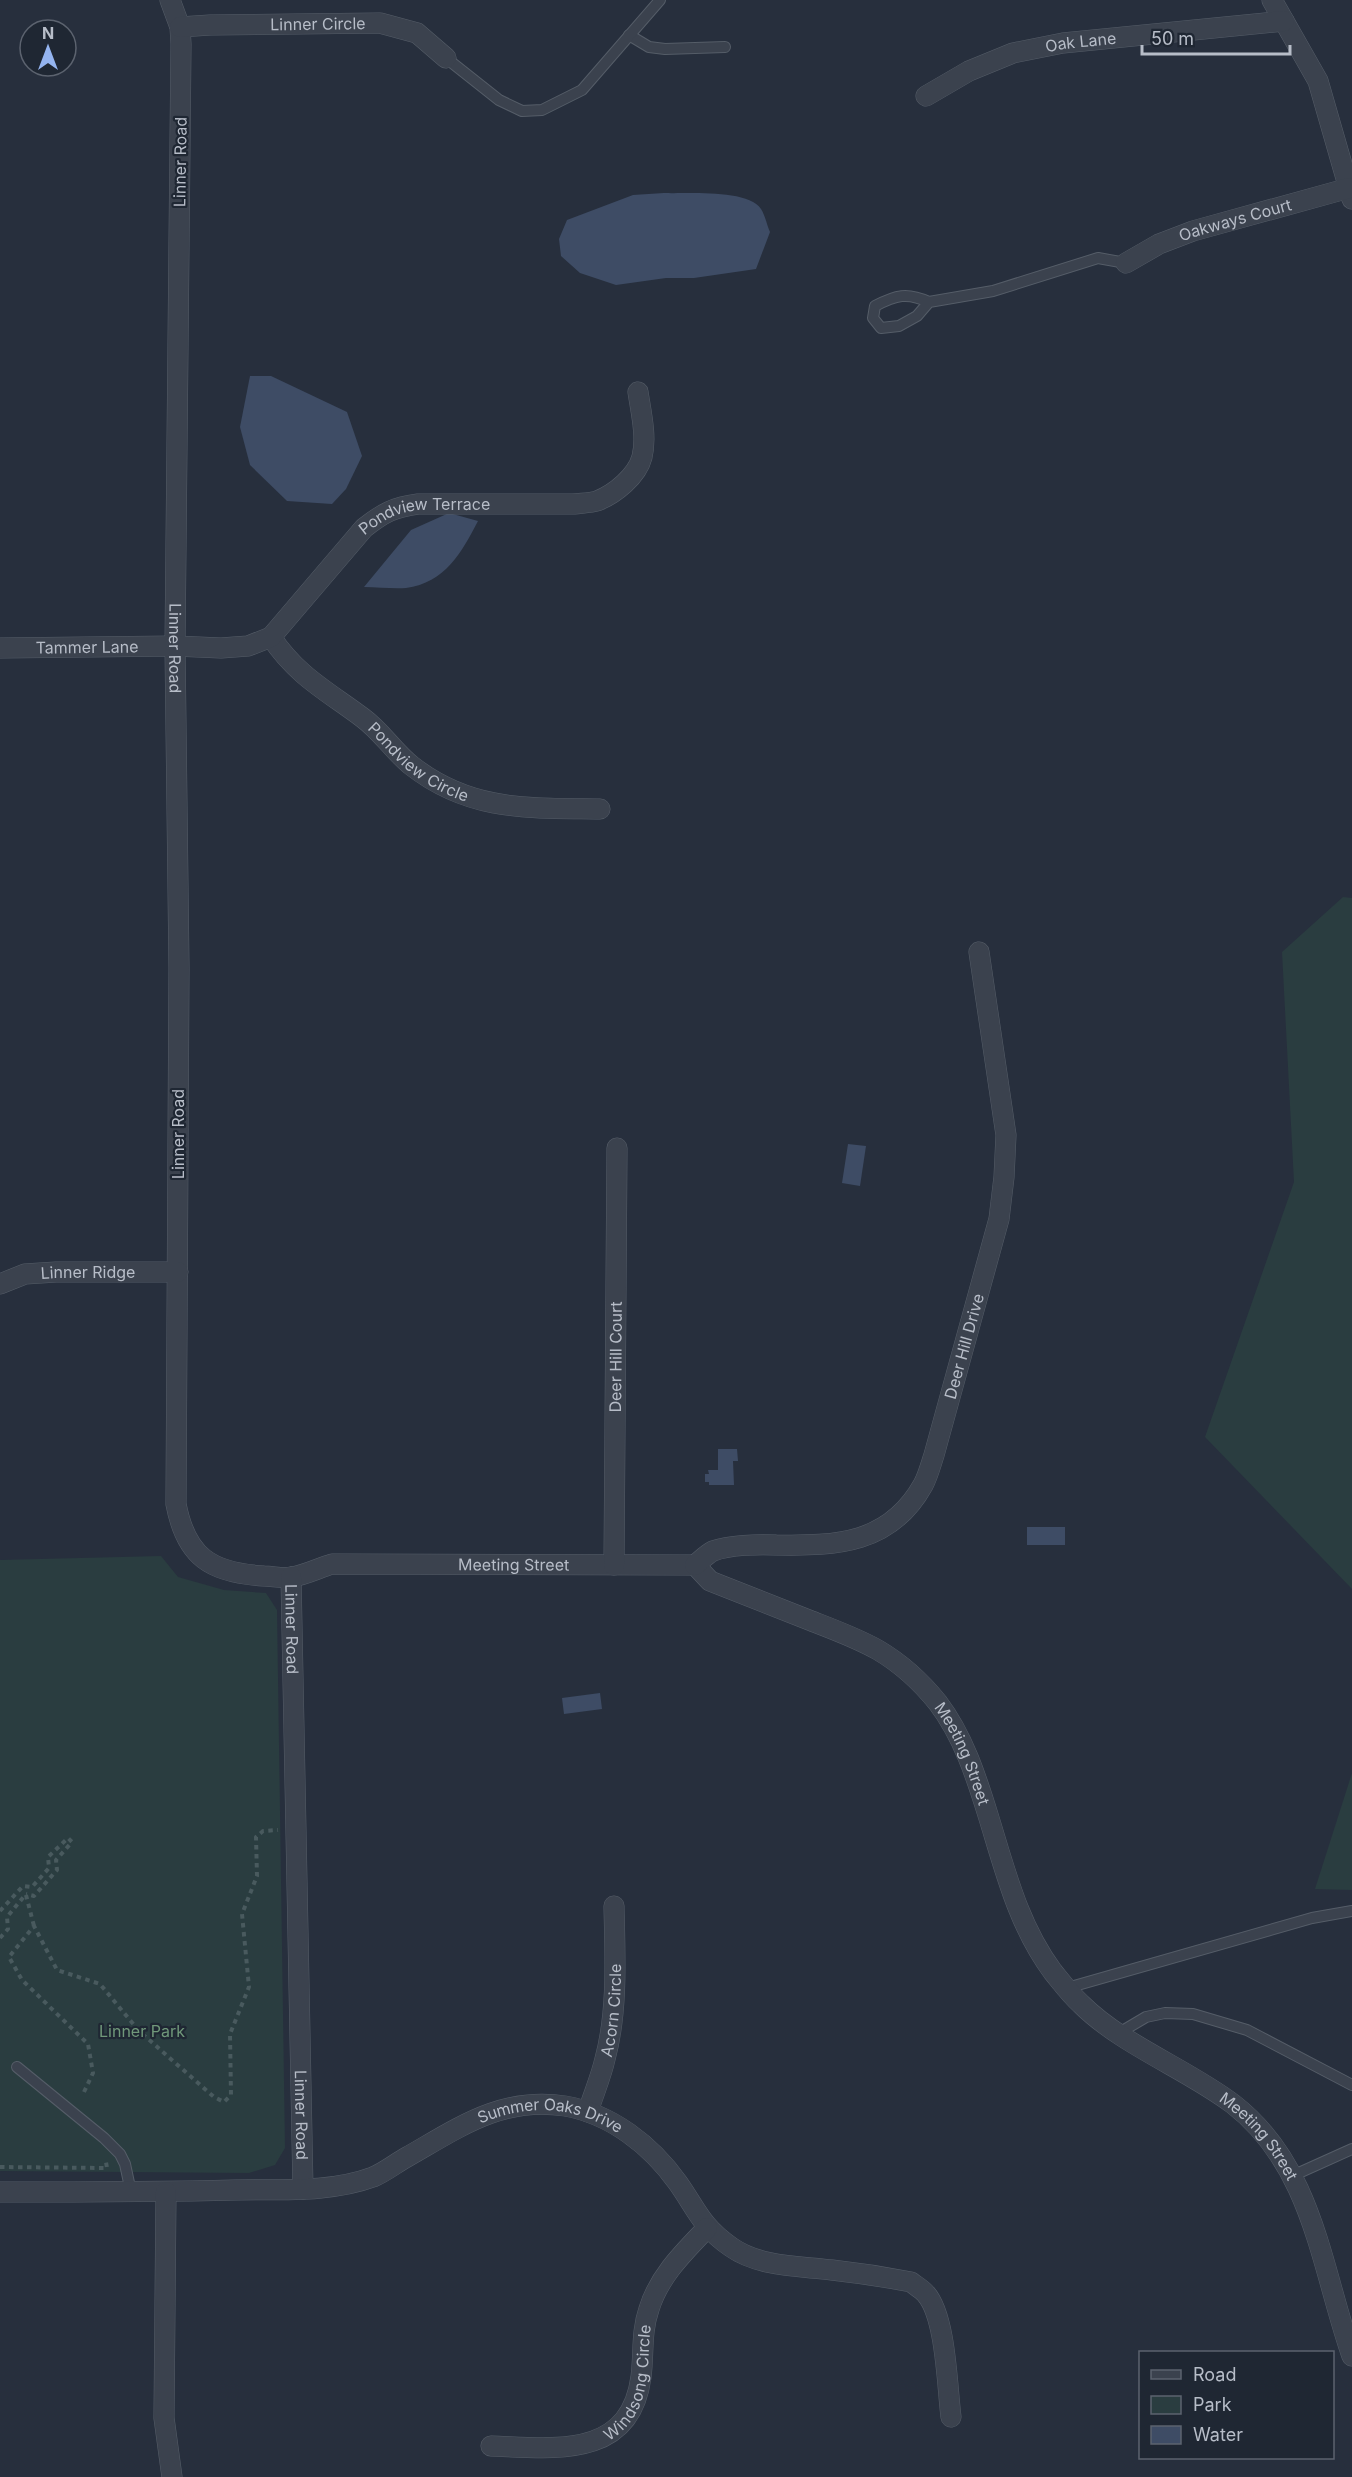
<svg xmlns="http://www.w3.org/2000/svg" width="1352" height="2477" font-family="Inter,sans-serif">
<rect width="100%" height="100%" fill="#272f3d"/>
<!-- green -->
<g fill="#2a3d40">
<polygon points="1343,897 1352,898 1352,1589 1205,1437 1294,1182 1282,952"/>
<polygon points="161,1556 178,1577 224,1590 266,1593 277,1610 285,2148 275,2165 249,2173 0,2171 0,1560"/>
<polygon points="1352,1773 1352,1890 1315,1889"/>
</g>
<!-- water -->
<g fill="#3e4c65">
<path d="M664 193C687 194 748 189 761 209 765 215 767 225 770 232L756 269 694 278H666L616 285 580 273 561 256 559 239 567 220 633 195Z"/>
<polygon points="250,376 271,376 347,412 362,456 346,489 332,504 287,501 250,465 240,427"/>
<path d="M449 513 478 521C462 552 445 583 406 588 393 589 378 587 364 587L411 530Z"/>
<polygon points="848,1144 866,1146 860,1186 842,1183"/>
<polygon points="718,1449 737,1449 738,1461 733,1461 734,1485 709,1485 709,1482 705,1482 705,1474 709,1474 708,1470 718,1470"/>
<rect x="1027" y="1527" width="38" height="18"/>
<polygon points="600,1693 602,1709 564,1714 562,1698"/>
</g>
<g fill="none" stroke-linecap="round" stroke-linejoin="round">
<!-- service casing -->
<g stroke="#555d68" stroke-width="12">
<g id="service">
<polyline points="629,35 649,47 665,49 725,47"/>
<polyline points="446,58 499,100 522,111 542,110 582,90 660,0"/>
<path d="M929 302C907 292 896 295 875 306L873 318 881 328 899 326 917 316 929 302 993 291 1098 258 1126 263"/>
<polyline points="1067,1988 1312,1918 1352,1911"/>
<polyline points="1119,2033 1146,2017 1165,2013 1193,2014 1247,2030 1352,2085"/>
<polyline points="17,2067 104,2138 120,2154 125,2164 131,2192"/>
<polyline points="1292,2176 1352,2149"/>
</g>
</g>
<!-- minor casing -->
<g stroke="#555d68" stroke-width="21">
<g id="minor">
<path id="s1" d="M170 0 180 27 181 44 175 646 179 968 176 1504C186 1557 211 1573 264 1576 273 1576 283 1579 292 1577 305 1575 319 1568 332 1564L695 1565 710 1581C743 1594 776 1607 809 1620 832 1629 857 1638 878 1650 900 1663 922 1683 938 1703 963 1736 976 1776 988 1815 1005 1870 1018 1925 1053 1972 1062 1983 1071 1995 1081 2004 1122 2045 1187 2069 1233 2104 1313 2166 1321 2267 1352 2356"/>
<polyline points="1272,0 1318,81 1352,199"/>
<path id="s2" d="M180 27 210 25 380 23 417 33 446 58"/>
<path id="s3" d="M926 96 969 71 1013 53 1063 43 1284 21"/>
<path id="s4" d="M1126 263 1159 244 1193 231 1349 188"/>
<path id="s5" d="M271 637C297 676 327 691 363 718 382 732 394 752 412 766 471 812 530 808 600 809"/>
<path id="s6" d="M0 648 175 646 221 648 248 646 271 637 364 528C383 513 394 507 418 504H574C581 503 590 503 597 501 615 494 637 476 642 457 647 437 641 412 638 392"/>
<path id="s7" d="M0 1284 25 1274 56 1272H178"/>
<path id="s8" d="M614 1565 617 1148"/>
<path id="s9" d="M695 1565C700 1561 707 1554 713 1551 730 1545 758 1544 776 1545 837 1546 890 1544 923 1485 928 1476 931 1464 934 1455L999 1219 1004 1177 1006 1135 979 952"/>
<path id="s10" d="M291 1577 303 2189"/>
<path id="s11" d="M588 2112C593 2095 601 2077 605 2059 618 2011 615 1956 614 1906"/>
<path id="s12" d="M0 2192C78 2192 156 2192 235 2190 280 2189 330 2193 373 2177 385 2172 396 2163 407 2157 458 2128 502 2096 565 2106 611 2114 651 2145 678 2183 697 2210 701 2226 731 2247 759 2267 800 2266 832 2270 859 2273 885 2277 911 2282 916 2286 922 2289 926 2294 946 2317 947 2385 951 2417"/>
<polyline points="166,2192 164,2418 172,2477"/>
<path id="s13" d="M491 2446C553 2448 630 2460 641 2377 644 2354 641 2332 649 2309 659 2276 684 2252 707 2228"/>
</g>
</g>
<!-- path -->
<g stroke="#495a5e" stroke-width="4" stroke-dasharray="4.5 4.5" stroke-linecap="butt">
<polyline points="26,1895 34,1926"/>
<polyline points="0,1911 23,1886 32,1887 49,1868 48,1857 68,1838 72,1842 56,1860 57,1870 34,1896 26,1894"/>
<polyline points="0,1938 8,1929 7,1917 26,1894"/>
<polyline points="84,2092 93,2073 88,2044 22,1980 9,1957 34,1926 57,1970 100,1984 139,2031 214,2097 224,2102 231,2095 230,2034 249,1987 242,1914 257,1876 256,1837 263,1831 278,1830"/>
<polyline points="0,2167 107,2168 106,2162"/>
</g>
<!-- service -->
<use href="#service" stroke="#3b424e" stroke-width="10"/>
<!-- minor -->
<use href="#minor" stroke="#3b424e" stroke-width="20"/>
</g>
<g text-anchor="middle" stroke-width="4.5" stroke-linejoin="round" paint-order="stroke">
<!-- street labels -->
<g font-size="16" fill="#b7bdc8" stroke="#1f2733">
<text dy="6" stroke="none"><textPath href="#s2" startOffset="138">Linner Circle</textPath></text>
<text dy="6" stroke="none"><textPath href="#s3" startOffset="166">Oak Lane</textPath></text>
<text transform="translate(180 162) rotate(-89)" y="6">Linner Road</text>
<text dy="6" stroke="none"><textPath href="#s4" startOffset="118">Oakways Court</textPath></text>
<text dy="6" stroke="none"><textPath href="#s6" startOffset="480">Pondview Terrace</textPath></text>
<text dy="6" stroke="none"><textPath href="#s6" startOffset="87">Tammer Lane</textPath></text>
<text dy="6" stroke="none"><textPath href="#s1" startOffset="650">Linner Road</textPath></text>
<text dy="6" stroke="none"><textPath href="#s5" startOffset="195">Pondview Circle</textPath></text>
<text transform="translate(178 1134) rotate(-90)" y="6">Linner Road</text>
<text dy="6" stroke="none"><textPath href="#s7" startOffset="90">Linner Ridge</textPath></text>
<text dy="6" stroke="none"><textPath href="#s9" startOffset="400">Deer Hill Drive</textPath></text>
<text dy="6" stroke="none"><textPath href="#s8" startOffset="208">Deer Hill Court</textPath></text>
<text dy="6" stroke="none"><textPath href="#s1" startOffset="1884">Meeting Street</textPath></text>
<text dy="6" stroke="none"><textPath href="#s10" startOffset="52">Linner Road</textPath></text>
<text dy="6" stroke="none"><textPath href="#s1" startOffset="2406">Meeting Street</textPath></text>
<text dy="6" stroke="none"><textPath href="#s11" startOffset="105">Acorn Circle</textPath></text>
<text dy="6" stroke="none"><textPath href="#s10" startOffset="538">Linner Road</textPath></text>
<text dy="6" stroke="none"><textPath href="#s12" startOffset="570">Summer Oaks Drive</textPath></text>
<text dy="6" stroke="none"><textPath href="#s1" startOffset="2910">Meeting Street</textPath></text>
<text dy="6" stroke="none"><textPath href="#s13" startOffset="178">Windsong Circle</textPath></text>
</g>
<!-- park labels -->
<g font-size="16" fill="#70987a" stroke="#1f2733">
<text x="142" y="2037">Linner Park</text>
</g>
</g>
<!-- legend -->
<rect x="1139" y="2351" width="195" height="108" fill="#1f2733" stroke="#5c636f" stroke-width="1.5"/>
<rect x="1151" y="2370" width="30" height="9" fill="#3b424e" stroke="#5c636f" stroke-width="1.5"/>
<text x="1193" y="2381" font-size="18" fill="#b7bdc8">Road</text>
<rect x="1151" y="2396" width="30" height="18" fill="#2a3d40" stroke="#5c636f" stroke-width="1.5"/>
<text x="1193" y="2411" font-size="18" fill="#b7bdc8">Park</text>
<rect x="1151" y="2426" width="30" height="18" fill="#3e4c65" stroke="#5c636f" stroke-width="1.5"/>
<text x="1193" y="2441" font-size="18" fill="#b7bdc8">Water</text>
<!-- north arrow -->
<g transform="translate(48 48)"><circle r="28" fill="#1f2733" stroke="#5c636f" stroke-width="1.5"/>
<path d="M0-4.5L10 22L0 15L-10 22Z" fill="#94b4f0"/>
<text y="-9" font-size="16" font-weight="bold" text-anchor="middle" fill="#b7bdc8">N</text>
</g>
<!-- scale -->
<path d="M1142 45v9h148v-9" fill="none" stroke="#b7bdc8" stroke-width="3"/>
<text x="1151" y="45" font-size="18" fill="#b7bdc8" stroke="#1f2733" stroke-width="4.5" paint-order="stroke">50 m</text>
</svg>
